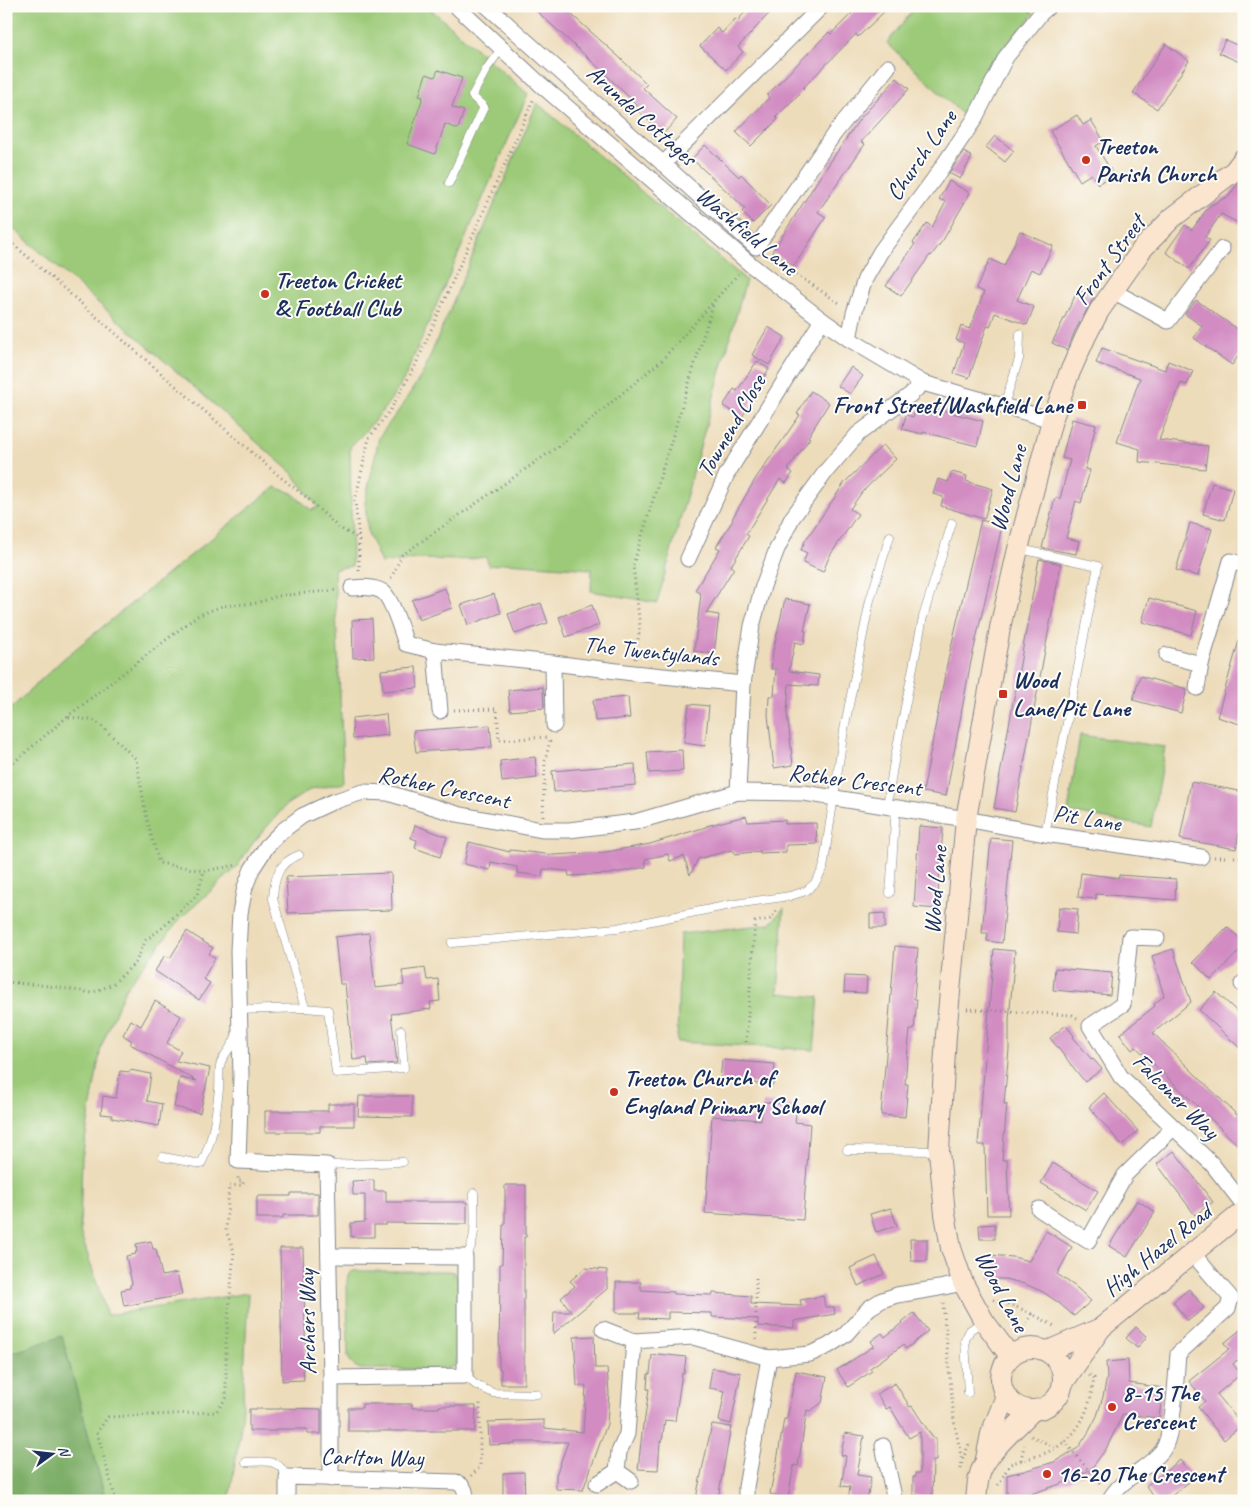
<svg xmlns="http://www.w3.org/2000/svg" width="1250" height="1507" font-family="Caveat,sans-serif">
<rect width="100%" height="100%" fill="#fdfcf7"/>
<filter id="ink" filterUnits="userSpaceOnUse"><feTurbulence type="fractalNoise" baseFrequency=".02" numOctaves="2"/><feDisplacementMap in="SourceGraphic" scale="10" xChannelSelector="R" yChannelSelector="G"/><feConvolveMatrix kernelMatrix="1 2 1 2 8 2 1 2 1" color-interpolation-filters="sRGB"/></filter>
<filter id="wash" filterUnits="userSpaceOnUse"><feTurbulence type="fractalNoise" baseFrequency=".0096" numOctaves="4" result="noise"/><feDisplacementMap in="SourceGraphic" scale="20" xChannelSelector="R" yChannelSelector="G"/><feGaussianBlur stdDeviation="1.12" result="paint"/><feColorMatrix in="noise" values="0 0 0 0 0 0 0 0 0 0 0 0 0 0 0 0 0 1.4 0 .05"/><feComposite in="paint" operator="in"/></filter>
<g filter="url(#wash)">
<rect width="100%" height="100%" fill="#eddcba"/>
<!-- green -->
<g fill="#9cca78" stroke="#5c7c6b">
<path d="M6 6H427L528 94 405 377C389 405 372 425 350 447L352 566 334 569 344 782 311 789 286 805 253 843 236 868 181 918 125 989 101 1047 82 1158 80 1231 107 1315 248 1293 242 1419 229 1501H106L62 1337 6 1355V713L63 659 275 487 292 493 311 510 318 507 292 473 6 222Z"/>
<polygon points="916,6 1025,6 1034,14 998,54 996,67 965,117 887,43"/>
<polygon points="537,103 746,280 657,603 591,591 592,569 506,563 489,566 486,557 460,560 419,559 381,563 368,533 365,503 379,437 399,410 423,373"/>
<polygon points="1080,735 1165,747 1151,827 1068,812"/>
<polygon points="784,908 778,993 819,997 814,1050 677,1042 680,934 770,924"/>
<path d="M353 1271H448L454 1272 459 1281 457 1363 454 1366 446 1369H360C353 1366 350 1363 348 1356L347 1281 348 1275Z"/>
</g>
<!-- forest -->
<polygon fill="#7dae68" stroke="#4c6e63" points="62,1336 106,1501 6,1501 6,1355"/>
<g id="blocks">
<!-- building -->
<g fill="#d28cc2">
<polygon points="531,6 562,6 619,57 647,84 643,88 677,119 663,134 635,108 637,105 599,68"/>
<polygon points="751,6 776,6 738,47 743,52 726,70 700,46 717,28 722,33 735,19 737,21"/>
<polygon points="859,6 890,6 858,37 856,34 803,88 804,89 776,117 778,119 751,146 736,132 769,98 767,95 829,32 831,34"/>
<polygon points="1225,40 1244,48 1244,64 1219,53"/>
<polygon points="1166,44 1189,61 1157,109 1133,93"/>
<polygon points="438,70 462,78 452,107 464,111 458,129 445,124 435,154 407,144 423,97 419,96 426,74 435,77"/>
<polygon points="897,78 909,89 861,142 865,144 818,212 826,217 794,266 772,252 818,180 859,120"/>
<polygon points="1077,115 1083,125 1091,120 1104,141 1096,146 1113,174 1098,184 1091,174 1080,181 1050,131"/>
<polygon points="995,136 1014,151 1005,162 986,147"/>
<polygon points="705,145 739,177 741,174 771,205 753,223 742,212 745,208 692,159"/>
<polygon points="964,152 972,157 960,179 949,173"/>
<polygon points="1244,178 1244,226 1221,214 1205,237 1210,240 1189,269 1166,252 1185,225 1192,230 1209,206 1229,196 1238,183"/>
<polygon points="949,181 970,193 943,240 931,256 930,255 901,296 886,286 915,244 913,243 927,223 932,227 946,202 939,199"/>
<polygon points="1020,231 1053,246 1040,273 1031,269 1017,300 1034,307 1027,325 995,313 990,327 987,326 969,378 954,373 964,343 956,340 961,326 970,329 984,292 976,289 990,259 1004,266"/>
<polygon points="1078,290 1094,297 1075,331 1067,350 1052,343"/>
<polygon points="1196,300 1244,334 1244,348 1232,365 1194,338 1202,326 1185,314"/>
<polygon points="768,327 785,337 769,365 752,355"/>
<polygon points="1102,348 1165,370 1168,361 1193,371 1187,385 1181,383 1159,440 1208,446 1205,469 1139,462 1140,449 1117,442 1140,378 1096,363"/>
<polygon points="757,361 769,369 752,395 754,397 742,417 723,406 734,389 737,391"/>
<polygon points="851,367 863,376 850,394 838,386"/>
<polygon points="811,391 829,403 808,437 810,438 788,469 793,473 786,483 780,479 746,534 749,536 731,566 734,568 706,613 719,615 714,654 694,651 701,594 695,590 720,549 716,547 733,520 732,519 756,478 800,415 797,414"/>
<polygon points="933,408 983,421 977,446 923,432 923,434 902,429 906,415 913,417 915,409 932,414"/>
<polygon points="1072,419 1096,425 1085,469 1090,470 1081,503 1076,501 1066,538 1079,541 1076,554 1042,548 1055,498 1060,499 1070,460 1062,458"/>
<polygon points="883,445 896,459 862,492 850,509 858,514 829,557 823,572 803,563 807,553 801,550 805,541 845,482"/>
<polygon points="952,472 967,476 966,481 993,489 984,519 941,506 943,497 933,494 938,479 948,482"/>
<polygon points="1212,483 1233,489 1225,520 1203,514"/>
<polygon points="981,520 1002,526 970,666 946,796 923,792 947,664"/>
<polygon points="1190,523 1212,529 1198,576 1176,570"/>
<polygon points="1039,559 1061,564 1015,812 994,808"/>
<polygon points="445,588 452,608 419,620 412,600"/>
<polygon points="494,594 501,613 468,625 461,605"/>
<polygon points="1149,598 1197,611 1191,635 1142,622"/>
<polygon points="785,599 810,604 804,631 806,631 804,644 795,642 789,671 819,675 818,686 789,684 787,713 793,765 774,768 768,715 769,696 774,696 776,669 771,669 773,651"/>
<polygon points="541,603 548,623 515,634 508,614"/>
<polygon points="592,605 599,625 566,637 559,617"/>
<polygon points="372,619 374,657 353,658 352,620"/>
<polygon points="1240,637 1244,637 1244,712 1240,724 1217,717"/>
<polygon points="416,667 418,688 383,691 381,670"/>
<polygon points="1140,676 1187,689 1181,713 1133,700"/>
<polygon points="543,687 544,708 510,711 508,690"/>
<polygon points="628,697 630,718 595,721 593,700"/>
<polygon points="689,704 709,706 705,746 684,743"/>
<polygon points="386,714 388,735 353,739 352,718"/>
<polygon points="490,725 492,747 416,752 413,731"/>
<polygon points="682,750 683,771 649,773 647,752"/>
<polygon points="535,757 537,778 502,782 500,761"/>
<polygon points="635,764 636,785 554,792 552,771"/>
<polygon points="1191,782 1244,792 1244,807 1236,849 1180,839"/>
<polygon points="746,816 748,822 785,820 785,824 816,823 817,844 786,845 786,852 760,853 760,851 736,854 732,850 698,859 690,875 684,856 670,861 668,854 645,859 646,867 609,874 569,876 568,871 543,869 542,876 517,873 517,867 491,862 490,870 464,864 469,842 510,852 510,850 554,855 606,852 650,844 706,827 706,826"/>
<polygon points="415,825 447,837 440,857 415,848 417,840 411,838"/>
<polygon points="919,826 943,828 937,909 914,907"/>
<polygon points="991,838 1012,840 1002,943 987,941 988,933 982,933"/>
<polygon points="391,873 392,910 288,913 286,877"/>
<polygon points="1081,873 1119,878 1119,875 1176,879 1175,900 1096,894 1096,899 1078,897"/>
<polygon points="1059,907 1078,909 1076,934 1057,932"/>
<polygon points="885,913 885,928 870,928 870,914"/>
<polygon points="1227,927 1244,942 1244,946 1211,980 1193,962"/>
<polygon points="187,931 213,948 209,954 215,958 203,979 210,983 199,1000 155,971 165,955 170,958"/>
<polygon points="369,933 375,988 404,985 402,971 425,968 427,980 438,979 440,1001 430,1002 431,1009 391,1014 397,1063 368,1065 367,1058 353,1060 345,984 340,984 335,937"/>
<polygon points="895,946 918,948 914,999 917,999 914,1030 910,1030 908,1048 905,1084 908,1084 905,1117 881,1115"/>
<polygon points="994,949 1015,951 1009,1020 1009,1049 1004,1104 1007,1104 1002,1160 1007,1160 1009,1215 987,1215 985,1145 978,1145"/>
<polygon points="1173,949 1191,1002 1153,1033 1237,1115 1244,1107 1244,1151 1136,1047 1132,1050 1120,1034 1155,1006 1154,1004 1164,996 1152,956"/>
<polygon points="1055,968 1112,973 1110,995 1053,990"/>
<polygon points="845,976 867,977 866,993 844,992"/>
<polygon points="1216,992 1244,1018 1244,1052 1199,1010"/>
<polygon points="155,1001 181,1016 167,1043 181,1051 176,1061 210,1068 200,1113 174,1107 180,1078 197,1081 130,1044 132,1041 123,1035 131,1020 141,1026"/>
<polygon points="1066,1025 1074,1036 1073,1037 1092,1060 1093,1059 1102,1069 1085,1082 1050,1038"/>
<polygon points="722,1060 775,1064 773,1085 720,1081"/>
<polygon points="130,1070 151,1074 147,1101 162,1104 159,1126 112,1118 112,1115 101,1114 103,1096 116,1098 120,1071 130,1072"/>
<polygon points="1104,1093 1138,1131 1122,1145 1089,1107"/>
<polygon points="359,1096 412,1096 412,1117 358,1116"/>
<polygon points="763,1102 797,1105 795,1122 810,1124 803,1220 705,1213 712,1116 761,1120"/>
<polygon points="328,1104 354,1104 354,1126 320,1126 320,1132 265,1132 265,1111 328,1111"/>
<polygon points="1174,1151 1213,1202 1195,1215 1157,1164"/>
<polygon points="1053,1163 1098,1191 1086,1210 1041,1183"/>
<polygon points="374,1180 374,1191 386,1191 386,1202 467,1202 467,1224 386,1223 386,1225 374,1225 374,1237 351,1237 351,1223 365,1222 365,1195 353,1195 352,1181"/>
<polygon points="505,1185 526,1185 526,1237 524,1237 524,1384 501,1384 501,1369 499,1369 500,1264 502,1264 503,1225 505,1225"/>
<polygon points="291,1193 318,1193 318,1215 283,1215 283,1218 257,1218 257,1196 291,1196"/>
<polygon points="1137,1200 1155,1212 1127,1257 1109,1246"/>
<polygon points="891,1208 897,1226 876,1232 870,1214"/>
<polygon points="995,1224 995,1239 980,1239 979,1225"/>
<polygon points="1046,1231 1072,1247 1057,1274 1076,1287 1091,1301 1074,1316 1059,1303 1043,1292 1025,1284 1005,1279 990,1279 990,1255 1013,1257 1029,1261"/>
<polygon points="910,1239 927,1239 927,1261 911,1261"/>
<polygon points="151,1241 153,1249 156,1249 162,1276 177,1273 182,1295 124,1306 121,1290 130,1288 130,1285 132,1284 126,1256 136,1254 135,1252 137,1252 136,1244"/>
<polygon points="280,1248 303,1248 306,1367 303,1367 304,1380 282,1381"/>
<polygon points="876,1256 884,1274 858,1286 850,1268"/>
<polygon points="585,1268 607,1270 607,1289 553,1334 554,1312 572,1312 561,1298 575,1286 570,1281"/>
<polygon points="616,1282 641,1282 641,1290 674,1292 673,1294 713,1295 713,1293 751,1296 751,1304 802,1306 800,1300 823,1296 825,1307 834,1307 835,1314 794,1321 794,1328 758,1326 758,1319 712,1317 712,1313 668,1312 668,1319 639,1318 640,1313 616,1313"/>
<polygon points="1189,1289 1204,1308 1188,1321 1173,1302"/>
<polygon points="914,1313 928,1331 906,1349 903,1345 870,1368 872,1371 848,1387 837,1370 874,1346 871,1341 882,1333 885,1337"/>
<polygon points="1136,1327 1147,1337 1137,1348 1126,1338"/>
<polygon points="1244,1327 1244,1368 1237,1360 1233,1364 1241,1374 1217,1394 1242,1425 1224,1440 1198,1407 1205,1401 1189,1381 1229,1349 1224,1343"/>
<polygon points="594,1336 595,1368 607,1368 609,1393 607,1424 583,1490 556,1489 556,1475 568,1442 515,1442 515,1444 489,1445 488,1422 544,1420 544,1428 583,1432 586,1386 577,1386 574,1337"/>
<polygon points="658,1354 686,1357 684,1373 682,1373 675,1421 665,1420 662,1442 660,1442 658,1470 638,1469 643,1424 644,1424 649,1389 647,1389 648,1374 650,1374 652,1355 658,1356"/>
<polygon points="1128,1360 1129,1383 1163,1388 1159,1418 1123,1414 1106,1449 1091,1469 1069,1481 1031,1494 1007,1496 1007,1475 1024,1471 1054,1462 1078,1448 1088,1433 1097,1416 1103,1397 1107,1377 1106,1362"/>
<polygon points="712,1368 741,1373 731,1424 719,1421 725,1391 709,1388"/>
<polygon points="796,1371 827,1377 822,1403 810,1411 807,1410 798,1466 794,1465 788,1498 770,1494 774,1473 775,1473 784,1419 787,1419"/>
<polygon points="895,1383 910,1407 912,1406 933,1438 936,1438 936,1461 933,1461 932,1497 913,1495 913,1477 916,1477 915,1473 920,1473 920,1432 909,1438 890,1407 886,1409 877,1394"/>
<polygon points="362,1404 412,1404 412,1408 439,1408 439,1406 476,1406 475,1431 348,1431 348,1408 362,1408"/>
<polygon points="280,1408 321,1409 321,1434 307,1434 307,1429 276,1429 276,1431 249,1431 249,1409 280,1409"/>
<polygon points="712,1424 731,1427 719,1493 719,1501 698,1501 697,1493"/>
<polygon points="845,1433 864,1436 857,1475 871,1477 867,1501 848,1501 850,1487 841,1486 846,1456 841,1455"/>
<polygon points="1180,1460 1194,1478 1165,1501 1157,1501 1146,1486"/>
<polygon points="524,1472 525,1499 503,1499 503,1473"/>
</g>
</g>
</g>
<g filter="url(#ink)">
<use href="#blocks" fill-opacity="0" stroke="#84868c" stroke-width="1"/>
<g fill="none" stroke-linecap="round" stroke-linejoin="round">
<!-- lane casing -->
<g stroke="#84868c" stroke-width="9">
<g id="lane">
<polyline points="449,183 484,107 472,96 487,68 501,49"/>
<polyline points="1004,405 1019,359 1020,334"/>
<polyline points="1020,549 1098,566 1045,834"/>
<polyline points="887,806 893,767 923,617 952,523"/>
<polyline points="890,893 896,807"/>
<polyline points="452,943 617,928 735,904 790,896 806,891 815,883 823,869 844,730 870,600 890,536"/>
<polyline points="305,1008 328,1010 336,1073 404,1068 401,1030"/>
<path d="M239 1010 305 1008 273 899C274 879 278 862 299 855"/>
<polyline points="847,1150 937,1151"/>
<path d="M163 1157 201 1164C213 1141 216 1115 219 1089 220 1081 218 1070 221 1062 225 1053 233 1046 236 1036"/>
<polyline points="327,1165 403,1162"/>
<path d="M465 1257C478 1244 474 1210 474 1193"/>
<polyline points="465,1376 476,1385 493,1393 537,1394"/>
<polyline points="968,1393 965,1340 970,1330 982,1322"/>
<path d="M246 1462C265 1462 278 1457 287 1477"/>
</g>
</g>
<!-- street casing -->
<g stroke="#84868c" stroke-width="17">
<g id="street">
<polyline points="456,6 540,84 750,264 822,320 849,339 923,383 1052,420"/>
<polyline points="487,6 756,247 834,134 888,67"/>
<polyline points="663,164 822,6"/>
<polyline points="1113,291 1168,321 1222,249"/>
<polyline points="849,339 854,313 865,279 881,251 934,179 974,120 1006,57 1041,13 1049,6"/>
<polyline points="688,559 727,474 822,320"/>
<path d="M352 588C362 587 374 586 383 592 392 599 402 632 406 644L435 651 553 663 633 673 743 684"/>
<polyline points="435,651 440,711"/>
<polyline points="1167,655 1201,664 1231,561 1244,565"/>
<polyline points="553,663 554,725"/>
<polyline points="1197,688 1201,664"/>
<polyline points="738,792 743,684 752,626 763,586 777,549 792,518 827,470 858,434 910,395 923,383"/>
<polyline points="1157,938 1130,937 1123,1004 1090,1026 1121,1077 1212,1164 1244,1205"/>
<polyline points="1244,982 1242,984 1244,986"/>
<polyline points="1039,1209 1088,1241 1125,1175 1173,1128"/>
<polyline points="329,1256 465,1257 465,1376 331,1378"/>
<polyline points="603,1329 634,1341"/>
<polyline points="883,1446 895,1501"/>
<polyline points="331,1479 331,1378 327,1165 238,1161 241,1076 238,951 240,913 245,887 252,869 267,846 282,831 302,816 332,802 363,792 388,793 457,814 542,830 569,830 635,822 738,792 804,793 966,819 1045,834 1201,857"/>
<polyline points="631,1481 617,1471 619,1452 627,1434 634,1341 693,1337 769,1358 810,1354 828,1346 845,1335 869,1308 882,1300 897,1295 939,1288 963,1283"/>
<polyline points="597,1484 617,1471"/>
<path d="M287 1501V1477L456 1482C465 1486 466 1491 466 1501"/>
<polyline points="746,1501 746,1487 769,1358"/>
<path d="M1109 1501C1120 1478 1147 1470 1162 1451 1174 1436 1176 1375 1178 1354L1228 1308 1231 1298 1192 1253"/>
</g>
</g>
<!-- secondary casing -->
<g stroke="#84868c" stroke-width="22">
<g id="secondary">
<circle cx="1032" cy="1379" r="31"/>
<polyline points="1048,1351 1101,1328 1244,1211"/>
<polyline points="1010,1356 984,1321 963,1283 951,1248 945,1214 939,1151 946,1035 966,819 1000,628 1018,549 1052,420 1069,374 1086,336 1099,311 1143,248 1172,218 1234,171 1244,158"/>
<polyline points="1063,1383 1101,1328"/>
<polyline points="986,1459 991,1434 1006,1396"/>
<path d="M976 1501C977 1493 977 1484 979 1477 984 1454 1017 1427 1033 1410"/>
</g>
</g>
<!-- path -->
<g stroke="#84868c" stroke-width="3" stroke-dasharray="1 4" stroke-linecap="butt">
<polyline points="6,238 279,476 306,497 338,527 359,539"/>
<polyline points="767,255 841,304"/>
<polyline points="359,571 359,539 355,501 369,438 391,409 415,366 534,98"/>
<polyline points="391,578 402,555 563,443 662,360 738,274"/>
<polyline points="635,659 640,627 633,565 713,305"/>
<polyline points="454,710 497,709 499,740 546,737"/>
<polyline points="69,717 96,721 136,759 147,819 159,863 204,871 237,865"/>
<polyline points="6,769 68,716 197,616 222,606 256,603 278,596 337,590"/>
<polyline points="543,816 545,762 550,740"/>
<polyline points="1214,857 1244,857"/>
<polyline points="6,982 49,986 92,993 113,984 135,963 146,940 162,928 197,895 204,871"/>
<polyline points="967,1009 1072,1015 1077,1018"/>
<polyline points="746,1042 755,922 770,919 778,909"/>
<path d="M993 1300C1016 1305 1035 1315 1056 1327"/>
<polyline points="943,1303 954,1420 962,1461"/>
<polyline points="1017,1334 1021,1333 1032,1314"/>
<polyline points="756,1339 756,1275"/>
<polyline points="1031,1436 1054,1447"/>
<polyline points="1064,1441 1101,1485"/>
<polyline points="1021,1460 1024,1445"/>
<polyline points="961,1469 962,1461 969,1444"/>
<polyline points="471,1476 480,1467 480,1401"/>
<path d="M998 1485 1010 1464C1021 1460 1032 1458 1043 1454 1078 1441 1090 1411 1094 1378L1089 1375"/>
<polyline points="116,1501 97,1432 108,1417 216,1412 226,1398 226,1342 234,1251 226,1231 229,1186 243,1185 243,1181 238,1181 238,1176"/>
</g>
<!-- lane -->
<use href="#lane" stroke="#fff" stroke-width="8"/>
<!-- street -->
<use href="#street" stroke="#fff" stroke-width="15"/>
<!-- secondary -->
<use href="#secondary" stroke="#fbe5cf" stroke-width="20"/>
</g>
</g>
<!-- markers -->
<g fill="#c8321e" stroke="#fdfcf7" stroke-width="2">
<circle cx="1086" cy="160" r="5"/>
<circle cx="265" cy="294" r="5"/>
<rect x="1077" y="400" width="10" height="10" rx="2.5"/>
<rect x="998" y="689" width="10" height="10" rx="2.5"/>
<circle cx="614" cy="1092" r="5"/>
<circle cx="1112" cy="1407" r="5"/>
<circle cx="1047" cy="1474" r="5"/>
</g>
<g text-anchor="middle" stroke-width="4" stroke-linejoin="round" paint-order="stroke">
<!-- street labels -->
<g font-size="24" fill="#1b2f5e" stroke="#fdfcf7">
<text transform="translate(642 115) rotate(42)" y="8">Arundel Cottages</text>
<text transform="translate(921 155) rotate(-55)" y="8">Church Lane</text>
<text transform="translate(747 231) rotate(40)" y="8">Washfield Lane</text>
<text transform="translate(1109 260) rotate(-54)" y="8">Front Street</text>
<text transform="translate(731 426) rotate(-60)" y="8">Townend Close</text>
<text transform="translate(1008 488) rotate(-75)" y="8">Wood Lane</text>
<text transform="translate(651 651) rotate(6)" y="8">The Twentylands</text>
<text transform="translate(855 780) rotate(7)" y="8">Rother Crescent</text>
<text transform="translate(444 787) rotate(12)" y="8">Rother Crescent</text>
<text transform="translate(1087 818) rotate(9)" y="8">Pit Lane</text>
<text transform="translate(935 890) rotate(-85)" y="8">Wood Lane</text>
<text transform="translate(1176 1096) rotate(45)" y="8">Falconer Way</text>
<text transform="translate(1157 1250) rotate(-39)" y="8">High Hazel Road</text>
<text transform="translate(1002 1291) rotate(62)" y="8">Wood Lane</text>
<text transform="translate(307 1322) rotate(-91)" y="8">Archers Way</text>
<text transform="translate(372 1457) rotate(1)" y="8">Carlton Way</text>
</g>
<!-- poi labels -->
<g font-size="24" font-weight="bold" fill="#1b2f5e" stroke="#fdfcf7" text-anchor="start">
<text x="1096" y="154">Treeton<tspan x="1096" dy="28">Parish Church</tspan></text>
<text x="275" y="288">Treeton Cricket<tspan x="275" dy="28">&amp; Football Club</tspan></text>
<text x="1072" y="413" text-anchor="end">Front Street/Washfield Lane</text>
<text x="1013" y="688">Wood<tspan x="1013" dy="28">Lane/Pit Lane</tspan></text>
<text x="624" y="1086">Treeton Church of<tspan x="624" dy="28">England Primary School</tspan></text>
<text x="1122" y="1401">8-15 The<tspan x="1122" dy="28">Crescent</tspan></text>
<text x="1057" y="1482">16-20 The Crescent</text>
</g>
</g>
<!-- margin -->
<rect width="1250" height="1507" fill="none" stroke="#fdfcf7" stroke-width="25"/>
<!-- north arrow -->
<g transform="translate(52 1454) rotate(75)" stroke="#fdfcf7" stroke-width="4" paint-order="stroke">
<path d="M0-4L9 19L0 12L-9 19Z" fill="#1b2f5e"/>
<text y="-8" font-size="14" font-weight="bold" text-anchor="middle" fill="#1b2f5e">N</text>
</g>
</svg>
